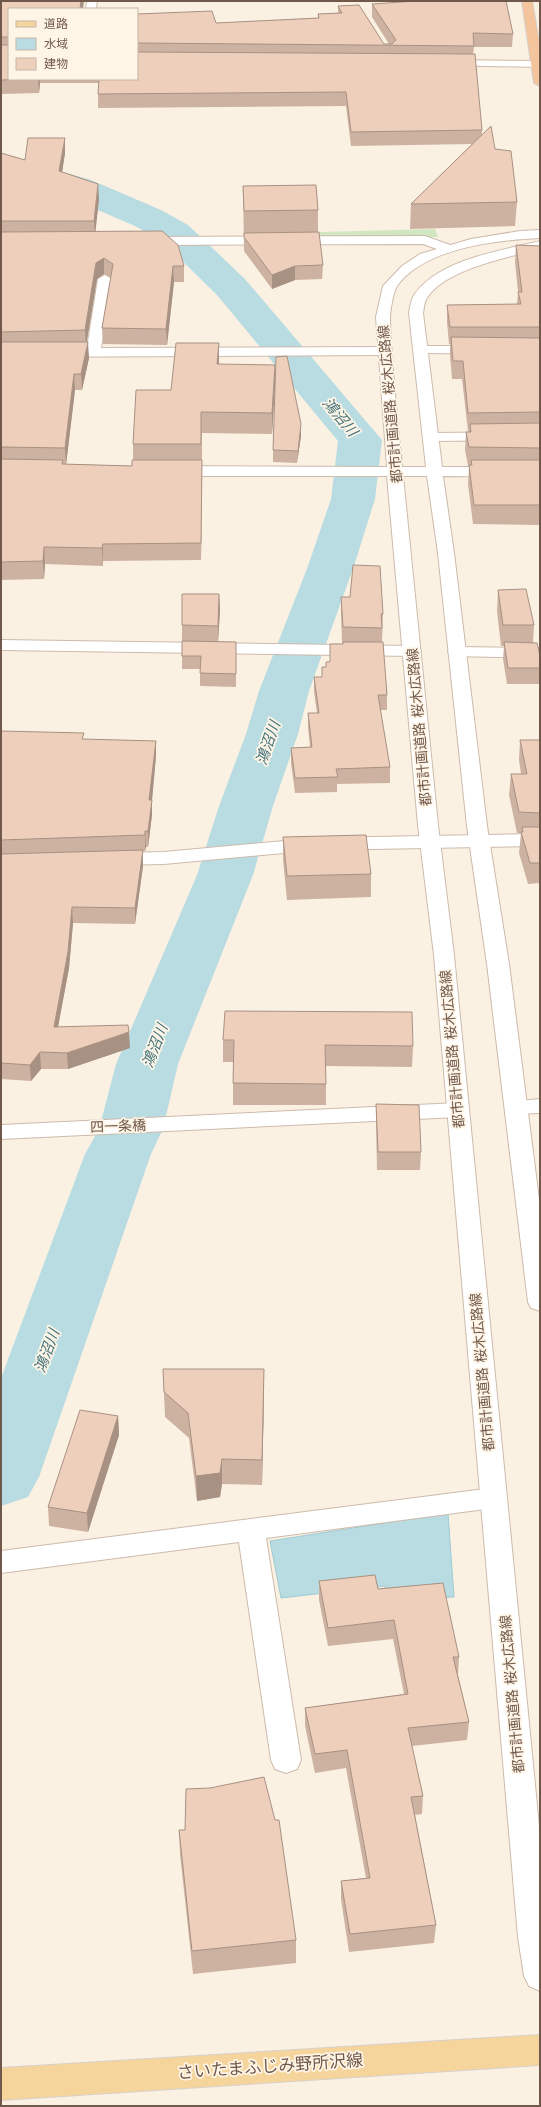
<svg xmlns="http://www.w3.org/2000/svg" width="541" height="2107" font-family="'Work Sans','Noto Sans JP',sans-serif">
<rect width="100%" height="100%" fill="#fbf1e2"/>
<!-- green -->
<polygon fill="#d1e7c2" points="435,229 438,237 246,238 247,234"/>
<!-- water -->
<polygon fill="#b8dce2" stroke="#9fcbd4" points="448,1513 454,1597 388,1600 385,1586 281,1598 270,1541"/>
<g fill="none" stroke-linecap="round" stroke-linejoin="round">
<!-- river -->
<polygon fill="#b8dce2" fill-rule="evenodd" points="1,154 91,180 161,210 188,225 245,279 382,440 375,499 354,566 309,691 298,734 273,806 253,875 178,1064 163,1129 151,1154 39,1477 28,1497 1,1506 1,1378 85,1154 99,1129 116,1064 197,875 219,806 246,734 259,691 308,566 331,499 338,441 217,295 162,241 135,226 65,196 1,175"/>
<!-- service casing -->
<g stroke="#cdbbac" stroke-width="2">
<polygon id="service" points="540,432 540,440 431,441 426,440 424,437 426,434 431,433"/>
</g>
<!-- minor casing -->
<g stroke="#cdbbac" stroke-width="2">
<g id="minor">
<polygon points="87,1 97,1 96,9 86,9"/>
<polygon points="425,236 453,246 455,249 448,253 423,244 143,245 136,241 143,237"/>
<polygon points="105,275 112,279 101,348 385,347 390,348 392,351 390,354 385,355 1,357 1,349 87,348 98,279"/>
<polygon points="421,346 540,346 540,354 416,353 414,350 416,347"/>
<polygon points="1,640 412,646 418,647 421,651 418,655 412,656 1,650"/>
<polygon points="457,647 540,648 540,658 451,656 448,652 451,648"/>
<polygon points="540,834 540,846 317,850 164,864 114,865 107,863 104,859 107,855 114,853 164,852 317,838"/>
<polygon points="540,1099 540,1113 516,1114 508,1112 505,1107 508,1102"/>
<polygon points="458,1103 466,1105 469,1110 466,1115 458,1117 1,1139 1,1125"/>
<polygon points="493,1488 502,1491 506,1498 502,1505 493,1508 266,1538 301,1760 297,1769 286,1773 275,1769 271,1760 239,1542 1,1573 1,1551"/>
</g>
</g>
<!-- tertiary casing -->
<g stroke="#cdbbac" stroke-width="2">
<path id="tertiary" d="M540 230V238C497 240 424 248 397 286 393 293 390 311 390 319 391 366 398 419 402 467H426L409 313C410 307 411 300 414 295 439 259 500 251 540 241V249C509 257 445 269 427 298 424 302 424 309 423 313L442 467H540V477L443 476 454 553 487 826 509 964 540 1207V1311L531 1308 528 1302 487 964 467 826 438 553 427 476H403L438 825 454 955 540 1836V1991L529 1986 524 1976 518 1937 434 955 418 825 387 476H172L166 474 164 471 166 468 172 466 387 467 376 317 383 286 402 266 420 254 471 239 520 231Z"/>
</g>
<!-- secondary casing -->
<g stroke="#d0baaa" stroke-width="2">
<polygon id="secondary" points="445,60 538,61 540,61 540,67 441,65 439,63 441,61"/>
</g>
<!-- primary casing -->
<g stroke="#d7d0cc" stroke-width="2">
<polygon id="primary" points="540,2035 540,2065 1,2100 1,2068"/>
</g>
<!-- trunk casing -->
<g stroke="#d7d0cc" stroke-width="2">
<polygon id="trunk" points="522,1 532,1 540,48 540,86 534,83"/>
</g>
<!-- service -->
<use href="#service" fill="#fff" fill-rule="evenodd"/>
<!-- minor -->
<use href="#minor" fill="#fff" fill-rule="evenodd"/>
<!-- tertiary -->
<use href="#tertiary" fill="#fff" fill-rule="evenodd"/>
<!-- secondary -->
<use href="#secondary" fill="#fff" fill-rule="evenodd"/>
<!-- primary -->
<use href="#primary" fill="#f6d59d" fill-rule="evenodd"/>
<!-- trunk -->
<use href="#trunk" fill="#f4c49c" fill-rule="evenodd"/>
</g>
<!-- wall -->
<g fill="#cdb2a1">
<polygon points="1,1 84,1 9,79 137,79 137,14 216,23 318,18 318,14 338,13 338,6 384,44 389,44 372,17 372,4 513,34 512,47 474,47 473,54 482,130 482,134 495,149 517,202 515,226 410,229 411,204 472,144 351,146 346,106 98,108 98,94 99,83 40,83 39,93 1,94"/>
<polygon points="65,138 65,153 62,172 99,199 95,232 184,266 184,282 174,282 167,345 103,344 102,328 111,278 104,274 97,279 86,342 89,358 82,390 75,390 66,464 132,466 133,460 133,444 171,390 219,364 275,385 272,434 202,433 202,478 201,560 103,561 103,566 45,564 44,579 1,580 1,153 25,160"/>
<polygon points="243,186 318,210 318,232 323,265 322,279 295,280 272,289 244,251"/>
<polygon points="516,245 540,246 540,525 473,524 468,484 469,466 468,466 465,450 466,432 469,432 469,431 468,431 462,379 452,379 450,355 450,344 449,344 447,322 447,305 517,304 518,292 515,262"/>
<polygon points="301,436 297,463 273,462 273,450"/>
<polygon points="498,590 534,625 533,643 540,656 540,684 507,684 503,659 504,646 501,646 497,611"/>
<polygon points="219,594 220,610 218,642 182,641 182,625"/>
<polygon points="341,597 383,614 382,642 387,695 387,710 380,710 390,767 390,783 337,784 337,792 295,793 291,763 291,748 310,747 308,728 308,713 317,713 314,692 314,677 322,677 326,667 343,644 342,643 341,613"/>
<polygon points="182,641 236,642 236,687 200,686 200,669 182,669"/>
<polygon points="1,731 84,740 156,741 156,756 152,800 152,815 148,847 146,847 145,851 143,851 143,866 135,924 73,923 69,968 58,1027 130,1048 68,1069 41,1069 31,1081 1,1079"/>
<polygon points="520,740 540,740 540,883 528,884 519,853 521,833 517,833 509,795 511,774 521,774 519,760"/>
<polygon points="283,837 371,874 371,897 287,900 283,860"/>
<polygon points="223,1040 413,1046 412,1067 326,1066 326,1105 233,1105 233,1062 223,1062"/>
<polygon points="376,1104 421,1152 420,1170 377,1170 376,1123"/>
<polygon points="163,1369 264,1369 264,1394 262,1485 222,1484 220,1497 197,1501 189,1438 165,1417"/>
<polygon points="118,1416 119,1435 88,1532 49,1526 48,1507"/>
<polygon points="319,1581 378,1589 459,1657 458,1675 469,1722 467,1740 412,1746 423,1796 422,1814 415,1815 436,1925 434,1943 349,1952 341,1899 341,1881 366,1878 346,1768 315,1773 305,1726 305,1708 404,1694 393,1639 328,1646 319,1600"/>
<polygon points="179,1830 296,1940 296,1963 193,1974 180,1854"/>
</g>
<!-- shaded-wall -->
<g fill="#a79183">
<polygon points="81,1 84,1 83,9 80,9"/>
<polygon points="38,79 40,79 40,83 39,93"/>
<polygon points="65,138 65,153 60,186 59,171"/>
<polygon points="98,184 99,199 95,236 94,221"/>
<polygon points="104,258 104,274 97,279 86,347 85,330 96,263"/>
<polygon points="173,266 174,282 167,345 166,329"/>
<polygon points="295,266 295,280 272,289 272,275"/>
<polygon points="88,342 89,358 82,390 81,374"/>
<polygon points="219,343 219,363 218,385 217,364"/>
<polygon points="275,365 275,385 272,434 272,413"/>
<polygon points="74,374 75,390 66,465 65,448"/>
<polygon points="301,424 301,436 297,463 298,451"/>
<polygon points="202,460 202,478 201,560 201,543"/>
<polygon points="103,544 103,566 102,548"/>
<polygon points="44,547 45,564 44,579 43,561"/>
<polygon points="219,594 220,610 218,642 218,626"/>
<polygon points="156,741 156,756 152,800 152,815 148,847 148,831 149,800"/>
<polygon points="145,831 146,847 145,851"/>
<polygon points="143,850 143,866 135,924 135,908"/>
<polygon points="72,907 73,923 69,968 55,1043 54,1027"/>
<polygon points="129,1032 130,1048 68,1069 67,1053"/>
<polygon points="40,1052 41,1069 31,1081 30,1065"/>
<polygon points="264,1369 264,1394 262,1485 262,1460"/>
<polygon points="118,1416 119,1435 88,1532 87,1513"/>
<polygon points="222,1459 222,1484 220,1497 197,1501 196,1476"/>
</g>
<!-- building -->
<g fill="#eecfbb" stroke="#a79183">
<polygon points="1,1 81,1 80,9 9,9 9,37 1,37"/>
<polygon points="416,1 506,1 513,34 473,33 474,46 137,43 137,14 212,11 216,23 319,18 318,14 342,13 338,6 359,5 384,44 392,44 396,40 372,4"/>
<polygon points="1,45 9,45 9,79 38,79 1,80"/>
<polygon points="137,52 475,54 482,130 351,132 346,92 98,94 99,79 137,79"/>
<polygon points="491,126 495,149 511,151 517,202 411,204"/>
<polygon points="28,138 65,138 59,171 98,184 94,221 1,221 1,153 25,160"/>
<polygon points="316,185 318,210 244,211 243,186"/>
<polygon points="162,231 178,245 184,266 173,266 166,329 102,328 113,264 104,258 96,263 85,330 1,332 1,232"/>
<polygon points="319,232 323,265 295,266 272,275 244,237 244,233"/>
<polygon points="516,245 540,246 540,327 450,327 447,305 521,304 518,292 522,292"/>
<polygon points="451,337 540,338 540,412 468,413 463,361 453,361"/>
<polygon points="1,342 88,342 81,374 74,374 65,448 1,447"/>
<polygon points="176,343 219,343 217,364 275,365 272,413 201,412 201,444 133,444 136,390 171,390"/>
<polygon points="287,356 301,424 298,451 273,450 276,357"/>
<polygon points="540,423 540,448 469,447 466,432 471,432 470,424"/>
<polygon points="1,459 63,460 62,464 132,466 132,460 202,460 201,543 103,544 102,548 44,547 43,561 1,562"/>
<polygon points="471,460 540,460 540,505 474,505 469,465 472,465"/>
<polygon points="353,565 380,566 383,614 381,614 382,628 343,627 341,597 350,597"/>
<polygon points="526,589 534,625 503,625 498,590"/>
<polygon points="182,594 219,594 218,626 182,625"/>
<polygon points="182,641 236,642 236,674 200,673 201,656 182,656"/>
<polygon points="343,642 383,642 387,695 378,695 390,767 336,769 338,777 295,778 291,748 312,747 308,713 319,713 314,677 322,677 322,667 326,667 326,662 330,662 330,644 343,644"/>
<polygon points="504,642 537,643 540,656 540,668 508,668"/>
<polygon points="1,731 84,733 82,739 156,741 149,800 152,800 148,831 145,831 145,835 1,840"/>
<polygon points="520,740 540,740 540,813 519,812 511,774 527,774"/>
<polygon points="522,827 540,827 540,863 530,863 521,832 523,832"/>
<polygon points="366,835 371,874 287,876 283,837"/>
<polygon points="143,850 135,908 72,907 68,952 54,1027 128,1025 129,1032 67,1053 40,1052 30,1065 1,1063 1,854"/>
<polygon points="225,1011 412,1012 413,1046 325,1045 326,1084 233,1083 234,1040 223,1040"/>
<polygon points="376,1104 419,1105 421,1152 378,1152"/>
<polygon points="163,1369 264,1369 262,1460 222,1459 220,1473 196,1476 188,1413 164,1392"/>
<polygon points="80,1410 118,1416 87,1513 48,1507"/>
<polygon points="375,1575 378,1589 443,1583 459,1657 453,1657 469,1722 408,1728 423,1796 411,1797 436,1925 350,1934 341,1881 370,1878 347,1750 315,1754 305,1708 408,1694 394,1620 328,1628 319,1581"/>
<polygon points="264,1777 275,1820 279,1820 296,1940 192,1951 179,1830 185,1830 186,1789 210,1788"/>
</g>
<g text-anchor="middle" stroke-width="3.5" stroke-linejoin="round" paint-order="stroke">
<!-- street labels -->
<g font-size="14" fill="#70584a" stroke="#fef5e7">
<text transform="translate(390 404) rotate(-95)" y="5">都市計画道路 桜木広路線</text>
<text transform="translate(419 727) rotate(-95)" y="5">都市計画道路 桜木広路線</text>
<text transform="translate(452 1049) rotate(-95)" y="5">都市計画道路 桜木広路線</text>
<text transform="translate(118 1126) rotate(-2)" y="5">四一条橋</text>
<text transform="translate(482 1372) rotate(-95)" y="5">都市計画道路 桜木広路線</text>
<text transform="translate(512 1694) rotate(-95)" y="5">都市計画道路 桜木広路線</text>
</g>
<!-- water labels -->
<g font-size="15" font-style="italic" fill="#43737c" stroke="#fef5e7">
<text transform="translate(340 417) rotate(50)" y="5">鴻沼川</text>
<text transform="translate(268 743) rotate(-71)" y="5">鴻沼川</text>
<text transform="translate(155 1046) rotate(-69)" y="5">鴻沼川</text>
<text transform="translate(47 1351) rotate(-70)" y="5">鴻沼川</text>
</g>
<!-- near-street labels -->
<g font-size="17" fill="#70584a" stroke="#fef5e7">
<text transform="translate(270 2066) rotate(-4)" y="6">さいたまふじみ野所沢線</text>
</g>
</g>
<!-- border -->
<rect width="541" height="2107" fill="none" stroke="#70584a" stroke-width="4"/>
<!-- legend -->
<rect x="8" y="8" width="130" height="72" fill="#fef5e7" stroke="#c5b6a8"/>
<rect x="16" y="21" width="20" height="6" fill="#f6d59d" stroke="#c5b6a8"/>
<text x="44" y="28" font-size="12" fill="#70584a">道路</text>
<rect x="16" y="38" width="20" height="12" fill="#b8dce2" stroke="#c5b6a8"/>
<text x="44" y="48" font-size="12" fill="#70584a">水域</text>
<rect x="16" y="58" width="20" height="12" fill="#eecfbb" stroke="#c5b6a8"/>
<text x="44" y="68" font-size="12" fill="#70584a">建物</text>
</svg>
